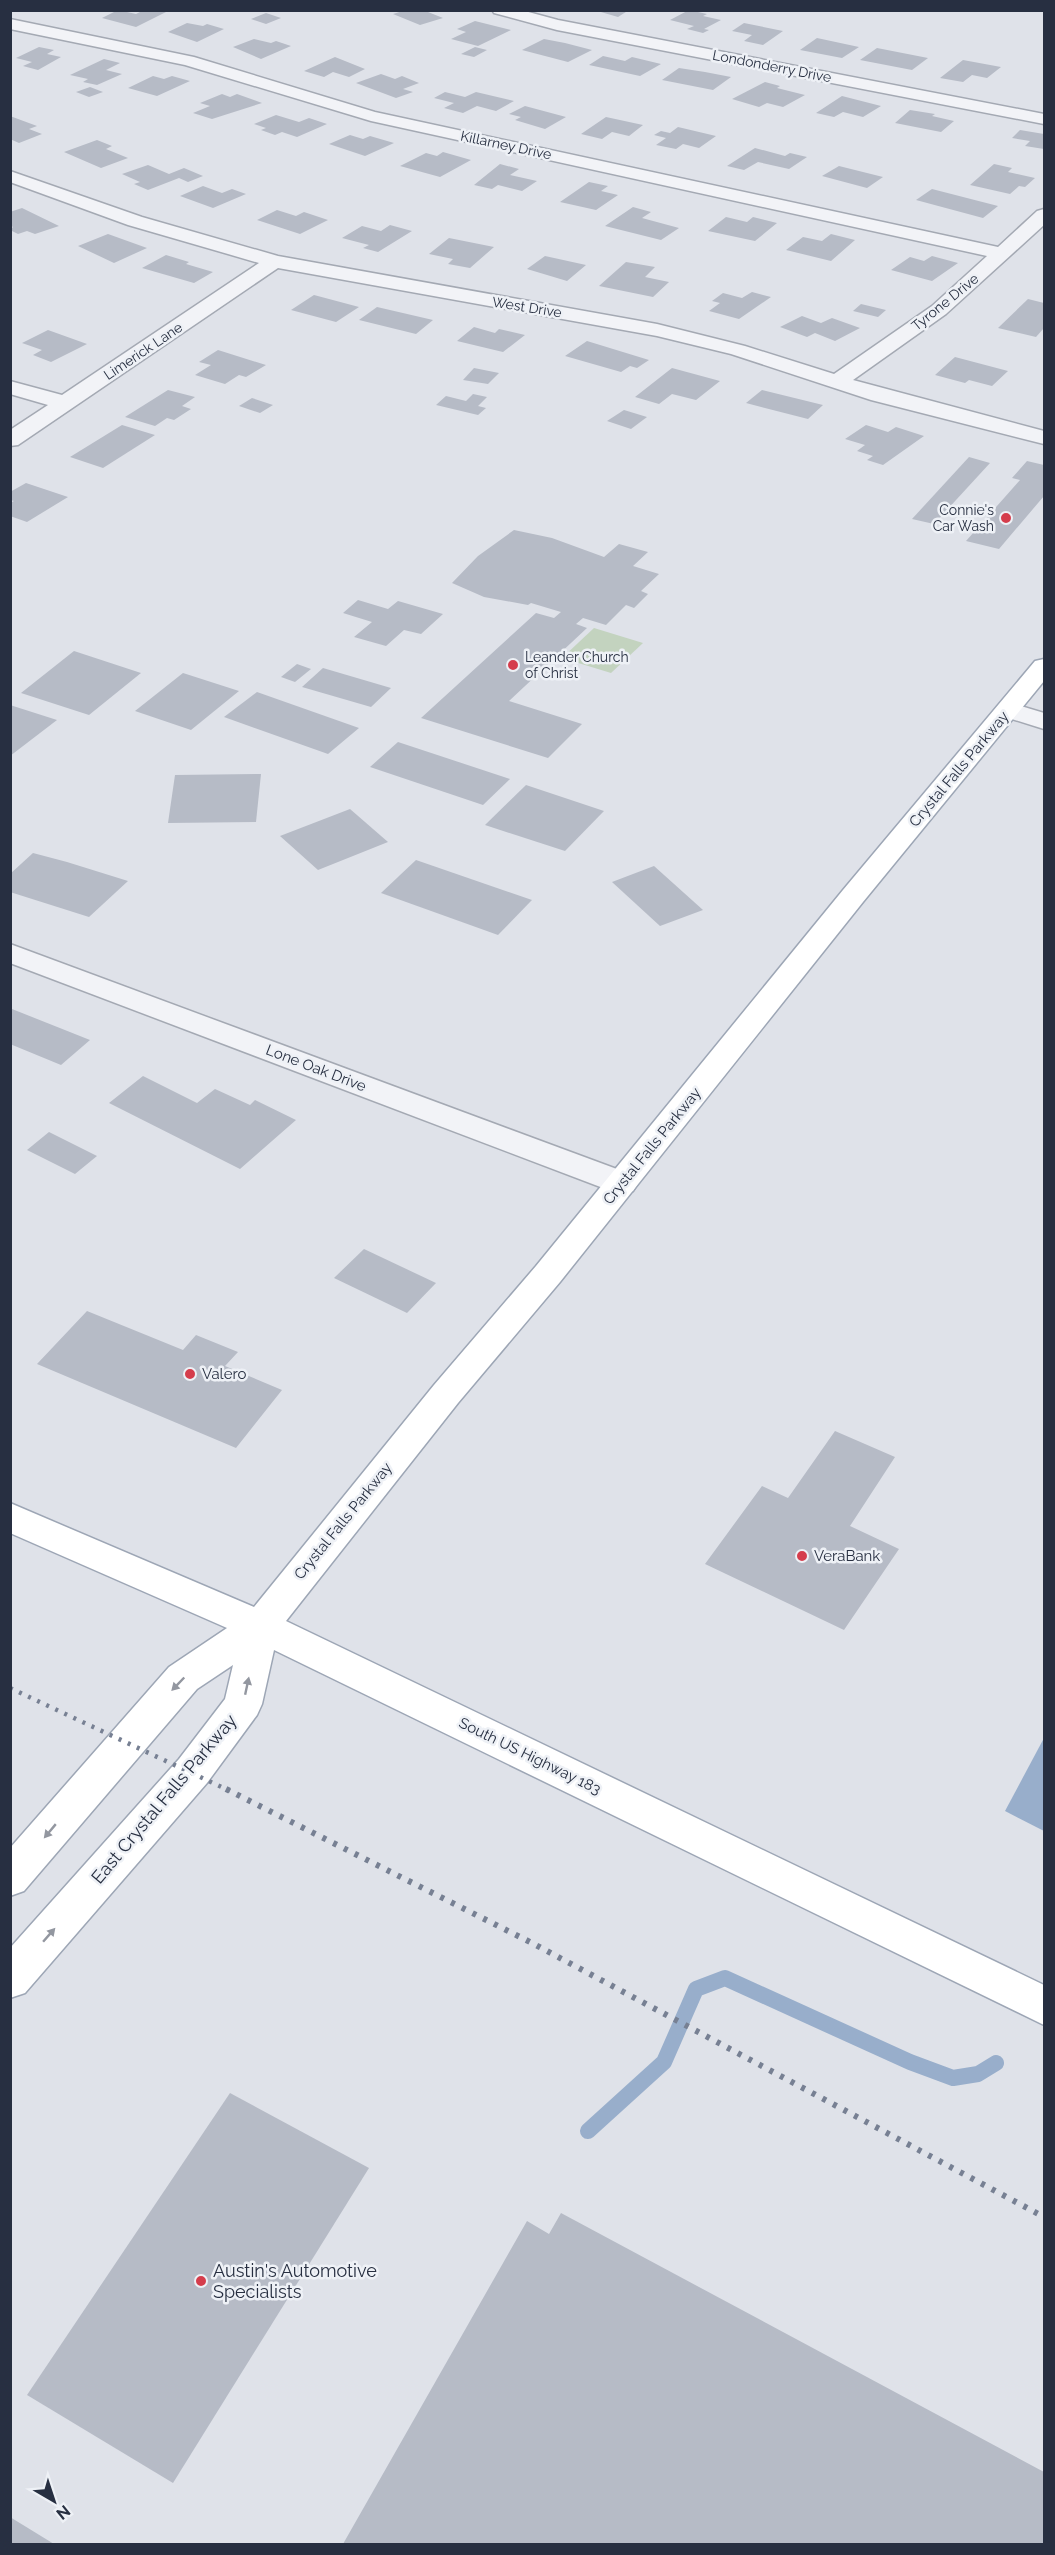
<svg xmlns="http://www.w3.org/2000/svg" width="1055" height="2555" font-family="Raleway,sans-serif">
<rect width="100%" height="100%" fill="#dfe2e9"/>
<!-- green -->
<polygon fill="#c3d3bf" points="594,628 643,643 611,673 562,658"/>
<!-- water -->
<polygon fill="#98aecb" points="1044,1738 1044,1831 1005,1811"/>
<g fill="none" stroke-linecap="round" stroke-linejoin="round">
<!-- stream -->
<polyline stroke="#98aecb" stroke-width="16" points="588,2131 664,2062 696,1989 725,1978 910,2062 953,2078 978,2074 996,2063"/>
</g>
<!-- building -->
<g fill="#b6bbc6">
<polygon points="118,10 136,14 144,10 170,10 136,27 102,18"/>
<polygon points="406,10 430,10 428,12 443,18 420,25 393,14"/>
<polygon points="594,10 629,10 618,17"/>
<polygon points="689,10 707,14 703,16 721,20 704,29 709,30 703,33 687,29 694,26 670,20"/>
<polygon points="266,13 281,18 266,24 251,19"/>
<polygon points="475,21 511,30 478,46 451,39 466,32 457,29"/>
<polygon points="187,23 203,26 207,24 224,29 197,42 168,32"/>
<polygon points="744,23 783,31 763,45 744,41 752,35 732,31"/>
<polygon points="817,38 859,47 842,58 800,50"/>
<polygon points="254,39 271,43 276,41 291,46 261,59 233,47"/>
<polygon points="544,39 565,43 592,50 568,62 522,50"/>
<polygon points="39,47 54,50 47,54 61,57 38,70 23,66 32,62 16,58"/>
<polygon points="475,47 487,50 474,57 461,54"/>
<polygon points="877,48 928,58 912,70 860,60"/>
<polygon points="603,56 625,61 632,57 661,64 640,76 589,65"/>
<polygon points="335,57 365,69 349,77 333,72 324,77 304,71"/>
<polygon points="104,59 120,63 106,70 122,74 97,85 83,82 88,79 70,75"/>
<polygon points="963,60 1001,67 987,78 972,75 963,82 940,78"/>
<polygon points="679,68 705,72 731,77 713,90 662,80"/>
<polygon points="381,74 395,79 402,76 419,83 403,89 413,92 396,98 356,83"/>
<polygon points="153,76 164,79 172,76 190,81 157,96 128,88"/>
<polygon points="765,82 780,86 777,88 805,95 783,107 767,103 759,107 732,99"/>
<polygon points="90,87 103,92 89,97 76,92"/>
<polygon points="445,92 465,97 476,92 514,101 496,111 477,106 463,113 444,108 454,103 434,98"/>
<polygon points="222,94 230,97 237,94 262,103 212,119 193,113 210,106 200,103"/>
<polygon points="842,96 881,106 863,117 843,112 834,117 816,113"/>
<polygon points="525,106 566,117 545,129 515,120 521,117 509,114"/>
<polygon points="910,110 935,114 932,116 954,121 941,132 895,123"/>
<polygon points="276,115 299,122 309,118 327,124 297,137 282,132 275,135 261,130 266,128 254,124"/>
<polygon points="10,116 37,126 29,129 42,134 19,143 10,139"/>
<polygon points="606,117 643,125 629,136 612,132 602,139 581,134"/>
<polygon points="678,127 716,136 699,148 683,144 676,149 656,145 666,138 654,135 661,131 670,133"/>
<polygon points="1020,130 1044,134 1044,149 1025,146 1030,141 1012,138"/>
<polygon points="350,135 363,139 370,136 394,143 365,156 329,144"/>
<polygon points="97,140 112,146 106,149 128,158 101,168 64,152"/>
<polygon points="755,148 785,156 790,153 807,157 789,169 758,162 744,170 727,166"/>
<polygon points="443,152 471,160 440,177 400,166 426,153 437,156"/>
<polygon points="500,164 519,169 510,175 537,181 522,191 498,185 492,189 474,185"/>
<polygon points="994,164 1012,168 1008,172 1035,178 1025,187 1019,186 1010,194 970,185"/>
<polygon points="148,165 169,174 184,168 203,176 188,182 179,178 148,190 134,184 140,182 122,174"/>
<polygon points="839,166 883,177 867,188 822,176"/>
<polygon points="589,182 608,186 601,191 618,195 596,210 560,202"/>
<polygon points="203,186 222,193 232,189 246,194 213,208 180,196"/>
<polygon points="932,189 998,206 983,218 916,200"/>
<polygon points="633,207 651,212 642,218 679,228 661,240 605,226"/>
<polygon points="22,208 59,226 35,234 27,231 18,234 10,230 13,227 10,225 10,212"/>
<polygon points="277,210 296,216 304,212 328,220 300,234 257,220"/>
<polygon points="726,217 747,222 753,217 777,223 755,241 708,231"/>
<polygon points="390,225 412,231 378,252 363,248 369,245 342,238 362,226 381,231"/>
<polygon points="108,234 147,248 114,263 78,246"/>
<polygon points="831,234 855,240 831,261 786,250 803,237 822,241"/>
<polygon points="449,238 494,247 470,268 448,264 453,259 429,254"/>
<polygon points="166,255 189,262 186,264 213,272 194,283 142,268"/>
<polygon points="545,256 586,265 567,281 527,269"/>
<polygon points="932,256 958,263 932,281 891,270 910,257 924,261"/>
<polygon points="626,262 655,267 645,277 669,282 653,297 599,286"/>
<polygon points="752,292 771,297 739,319 709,311 720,303 712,301 723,293 742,298"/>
<polygon points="314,295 359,307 336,322 291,310"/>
<polygon points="1028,299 1044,303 1044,328 1036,337 998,328"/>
<polygon points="861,304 886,310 878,317 853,311"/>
<polygon points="377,307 433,320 416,334 359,320"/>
<polygon points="802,316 821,323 832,318 860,328 835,341 815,333 807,337 780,327"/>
<polygon points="474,327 495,333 499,329 525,335 503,352 457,341"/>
<polygon points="48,330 87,344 51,362 33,355 42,350 22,343"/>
<polygon points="587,341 649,360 637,368 630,366 621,372 565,356"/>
<polygon points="218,350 266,365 246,377 239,375 225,384 195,375 211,365 199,362"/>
<polygon points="955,357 1008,371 992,386 969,380 965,383 935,375"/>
<polygon points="474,368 499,373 488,384 463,380"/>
<polygon points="672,368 720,381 696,400 672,394 659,404 635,397"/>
<polygon points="168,390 195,397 182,406 191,409 174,420 167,418 155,426 125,417"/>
<polygon points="762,390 823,405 808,419 746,403"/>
<polygon points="473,394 487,397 478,406 486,408 478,415 436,405 446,396 466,401"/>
<polygon points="252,398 273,405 260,413 239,406"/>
<polygon points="624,410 647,417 631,429 607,421"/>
<polygon points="122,425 155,435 103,468 70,457"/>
<polygon points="866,425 888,432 896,427 924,436 883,465 867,460 873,456 857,451 865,445 845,439"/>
<polygon points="969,457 990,463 934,524 912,519"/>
<polygon points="1027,461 1044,465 1044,496 999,549 966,541 1020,480 1012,478"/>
<polygon points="26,483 68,497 27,522 10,516 10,503 14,501 10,500 10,492"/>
<polygon points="514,530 552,538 604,557 619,544 648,552 633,566 659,574 641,591 648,594 634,608 626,605 606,625 583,618 576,624 587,628 509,701 582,724 548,758 421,718 536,613 554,618 561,612 531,603 528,605 484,597 452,583 478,556"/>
<polygon points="358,600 388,609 398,601 443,614 421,634 404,630 386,646 354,637 372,622 343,613"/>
<polygon points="74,651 141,673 89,715 21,693"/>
<polygon points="297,664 311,669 295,682 281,677"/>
<polygon points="323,668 391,688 371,707 302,687"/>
<polygon points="183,673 239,691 191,730 135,711"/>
<polygon points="257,692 359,728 328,754 224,717"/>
<polygon points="10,705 57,720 10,756"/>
<polygon points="398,742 510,779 483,805 370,767"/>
<polygon points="261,774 256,822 168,823 175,775"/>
<polygon points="526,785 604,811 565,851 485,825"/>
<polygon points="350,809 388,842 318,870 280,836"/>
<polygon points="33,853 67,862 128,881 89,917 10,892 10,874"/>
<polygon points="416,860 532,900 498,935 381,893"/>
<polygon points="654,866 703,910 660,926 612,882"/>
<polygon points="12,1009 90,1040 61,1065 10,1044"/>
<polygon points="143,1076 197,1103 215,1089 250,1105 255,1100 296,1120 240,1169 109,1103"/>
<polygon points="49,1132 97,1156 75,1174 27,1150"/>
<polygon points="364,1249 436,1283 407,1313 334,1278"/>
<polygon points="87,1311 183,1350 196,1335 238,1352 225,1366 282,1390 236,1448 37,1364"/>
<polygon points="835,1431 895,1457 850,1526 899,1549 844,1630 705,1564 762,1486 788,1498"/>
<polygon points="230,2093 369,2168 173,2483 27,2395"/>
<polygon points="561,2213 1044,2472 1044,2544 343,2544 527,2221 549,2234"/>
<polygon points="10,2517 54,2544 10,2544"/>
</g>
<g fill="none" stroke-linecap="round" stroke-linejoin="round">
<!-- minor casing -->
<g stroke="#a4a9b3" stroke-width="3">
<g id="minor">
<polygon points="492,10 521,10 558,20 1044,114 1044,124 557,30 494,13"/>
<polygon points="10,19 194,57 375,112 998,247 1037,211 1044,209 1044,225 946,314 853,380 1044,431 1044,444 871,400 731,354 657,336 278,268 18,445 10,446 10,430 48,405 10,394 10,381 62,395 259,263 128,225 10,182 10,171 142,217 278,256 657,324 745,346 834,374 932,306 987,256 371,121 185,65 10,29"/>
<polygon points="1008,702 1044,713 1044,729 999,715 995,710 999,705"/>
<polygon points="10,944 633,1175 638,1183 633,1191 622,1194 611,1191 10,963"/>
</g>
</g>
<!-- major casing -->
<g stroke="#9da6b5" stroke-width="3">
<polygon id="major" points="1044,659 1044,681 863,902 560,1282 458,1403 286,1621 1044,1985 1044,2025 274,1650 262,1704 257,1715 207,1783 25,1993 10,1998 10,1948 179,1759 225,1699 233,1665 197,1689 24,1891 10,1896 10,1848 169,1667 227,1628 10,1533 10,1503 254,1607 434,1385 536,1266 843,890 1035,661"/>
</g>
<!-- minor -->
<use href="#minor" fill="#f2f3f7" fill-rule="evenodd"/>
<!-- major -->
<use href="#major" fill="#fff" fill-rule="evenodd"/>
<!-- rail-far1 -->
<polyline stroke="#778093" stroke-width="4.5" stroke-dasharray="3 7" stroke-linecap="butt" points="10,1688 230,1791"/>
<!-- rail -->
<polyline stroke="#778093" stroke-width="6" stroke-dasharray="4 8" stroke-linecap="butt" points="226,1789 532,1943 1044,2217"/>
</g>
<!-- one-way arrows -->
<defs><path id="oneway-solid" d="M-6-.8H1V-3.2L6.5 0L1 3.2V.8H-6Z" transform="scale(1.5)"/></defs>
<g fill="#9397a0">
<use href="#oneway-solid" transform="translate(178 1684) rotate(134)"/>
<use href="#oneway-solid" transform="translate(247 1686) rotate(-78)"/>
<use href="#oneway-solid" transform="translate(50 1831) rotate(130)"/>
<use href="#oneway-solid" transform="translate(49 1935) rotate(-49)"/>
</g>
<!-- markers -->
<g fill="#d53d4c" stroke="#eef1f6" stroke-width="2">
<circle cx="1006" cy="518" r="6"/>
<circle cx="513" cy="665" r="6"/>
<circle cx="190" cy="1374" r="6"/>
<circle cx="802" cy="1556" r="6"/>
<circle cx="201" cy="2281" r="6"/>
</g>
<g text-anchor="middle" stroke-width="5" stroke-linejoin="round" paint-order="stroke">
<!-- far-street labels -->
<g font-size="14" fill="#272f41" stroke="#eef1f6">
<text transform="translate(772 66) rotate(11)" y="5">Londonderry Drive</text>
<text transform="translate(506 145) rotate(12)" y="5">Killarney Drive</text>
<text transform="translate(945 302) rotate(-39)" y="5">Tyrone Drive</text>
<text transform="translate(527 307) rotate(9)" y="5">West Drive</text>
<text transform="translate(143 351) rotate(-34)" y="5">Limerick Lane</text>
</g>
<!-- far-poi labels -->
<g font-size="14" fill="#272f41" stroke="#eef1f6" text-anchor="end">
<text x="994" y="515">Connie's<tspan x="994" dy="16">Car Wash</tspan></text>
<text x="525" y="662" text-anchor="start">Leander Church<tspan x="525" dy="16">of Christ</tspan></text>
</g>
<!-- street labels -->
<g font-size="15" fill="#272f41" stroke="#eef1f6">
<text transform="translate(959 769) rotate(-50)" y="5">Crystal Falls Parkway</text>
<text transform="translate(316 1068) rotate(21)" y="5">Lone Oak Drive</text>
<text transform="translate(652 1146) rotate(-51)" y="5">Crystal Falls Parkway</text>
<text transform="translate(343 1521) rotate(-51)" y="5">Crystal Falls Parkway</text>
<text transform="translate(530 1756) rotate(26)" y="5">South US Highway 183</text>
</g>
<!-- poi labels -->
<g font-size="15" fill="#272f41" stroke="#eef1f6" text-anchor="start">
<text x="202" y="1379">Valero</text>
<text x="814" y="1561">VeraBank</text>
</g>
<!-- near-street labels -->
<g font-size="18" fill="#272f41" stroke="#eef1f6">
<text transform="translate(164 1799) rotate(-50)" y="6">East Crystal Falls Parkway</text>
</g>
<!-- near-poi labels -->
<g font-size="18" fill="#272f41" stroke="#eef1f6" text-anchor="start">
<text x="213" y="2277">Austin's Automotive<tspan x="213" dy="21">Specialists</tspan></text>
</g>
</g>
<!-- border -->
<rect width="1055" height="2555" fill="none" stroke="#272f41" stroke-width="24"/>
<!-- north arrow -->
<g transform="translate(54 2501) rotate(141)" stroke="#eef1f6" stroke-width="4.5" paint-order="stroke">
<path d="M0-4.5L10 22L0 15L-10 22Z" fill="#272f41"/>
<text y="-9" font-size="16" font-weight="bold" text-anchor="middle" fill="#272f41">N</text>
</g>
</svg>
